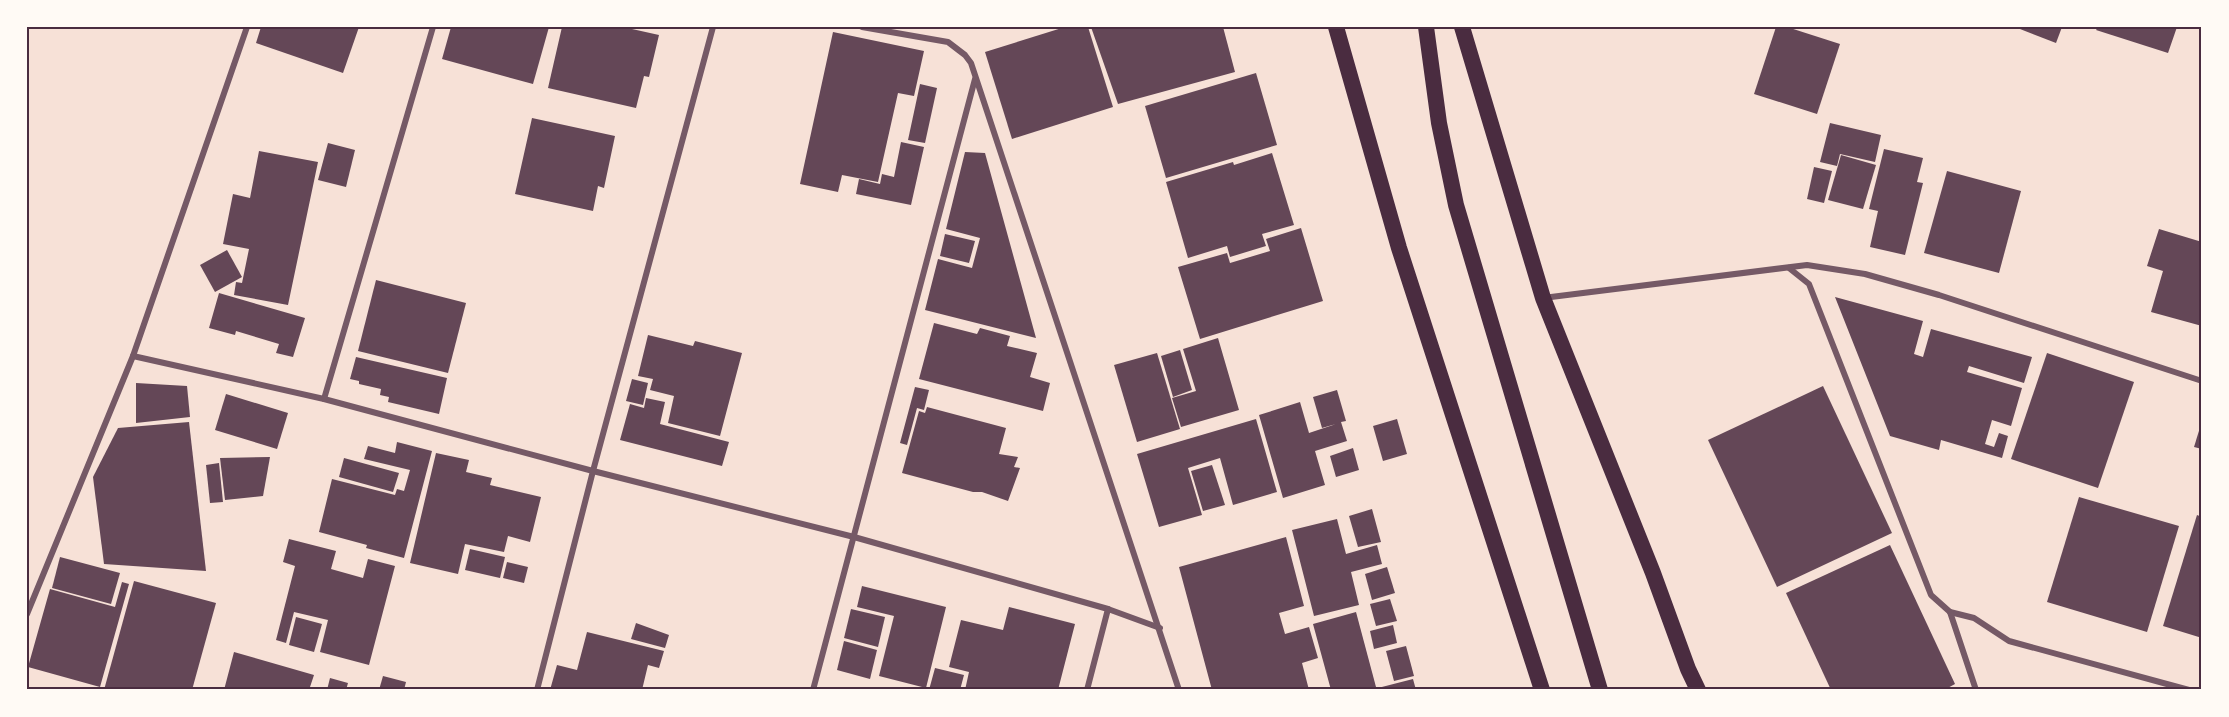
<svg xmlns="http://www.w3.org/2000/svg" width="2229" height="717" font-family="Cabin,sans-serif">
<rect width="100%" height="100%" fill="#f7e1d7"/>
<!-- building -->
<g fill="#644757">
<polygon points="261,27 359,27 343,73 256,43"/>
<polygon points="451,27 549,27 533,84 442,59"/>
<polygon points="562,27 623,27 659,35 649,77 644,76 636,108 548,88"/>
<polygon points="1065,27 1088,27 1113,107 1012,139 985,52"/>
<polygon points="1091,27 1223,27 1235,72 1118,104"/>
<polygon points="1776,27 1787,27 1840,44 1817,114 1754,94"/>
<polygon points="2021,27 2062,27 2056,43 2020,29"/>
<polygon points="2098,27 2177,27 2168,53 2096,30"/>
<polygon points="833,32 924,51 914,96 898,93 878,182 842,175 838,192 800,184"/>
<polygon points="1256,73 1277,145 1166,178 1145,106"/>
<polygon points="920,84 937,88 925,143 908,140"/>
<polygon points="532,118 615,136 604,188 598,186 593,211 515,194"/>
<polygon points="1830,123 1881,135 1875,162 1840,154 1837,166 1820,162"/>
<polygon points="901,142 924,147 911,205 856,194 859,179 880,184 882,174 894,177"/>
<polygon points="328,143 355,150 346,187 318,180"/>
<polygon points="1884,149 1923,158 1917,182 1923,183 1905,255 1870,247 1878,211 1869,209"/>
<polygon points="259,151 318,162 288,305 234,295 236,282 242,283 249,249 223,244 233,194 250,198"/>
<polygon points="965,152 985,153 1036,338 925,310 938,259 972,268 980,238 946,229"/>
<polygon points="1272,153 1294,225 1262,234 1266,246 1230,257 1227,246 1188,258 1166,182 1233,162 1234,165"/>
<polygon points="1841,155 1876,165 1863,209 1828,200"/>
<polygon points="1814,167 1832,171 1824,203 1807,199"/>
<polygon points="1947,171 2021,191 1999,273 1924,253"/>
<polygon points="1301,228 1323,301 1200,339 1178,267 1227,253 1230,263 1270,251 1266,239"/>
<polygon points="2159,229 2202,242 2202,326 2151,312 2163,271 2147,266"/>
<polygon points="945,234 975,241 969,263 940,256"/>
<polygon points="227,250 242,277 215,292 200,265"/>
<polygon points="376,280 466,303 448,373 358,351"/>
<polygon points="219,293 305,318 293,357 276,353 279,344 236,331 235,335 209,328"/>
<polygon points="1835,297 1923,321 1914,354 1923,357 1931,329 2032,357 2024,383 1969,366 1967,372 2022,388 2011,426 1992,420 1985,444 1994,447 1999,433 2008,436 2002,458 1941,440 1939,450 1890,436"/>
<polygon points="934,323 977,334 980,328 1010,336 1007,346 1037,353 1030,377 1050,383 1043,411 919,379"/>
<polygon points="648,335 693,346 695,341 742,353 720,436 668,423 674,396 650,390 653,379 638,376"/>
<polygon points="1218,338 1239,410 1181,427 1172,398 1196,391 1183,349"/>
<polygon points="1180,350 1192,390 1173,397 1161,356"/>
<polygon points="1157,353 1180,429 1137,442 1114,365"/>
<polygon points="2047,353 2134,382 2098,488 2011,459"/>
<polygon points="356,357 447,378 439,414 388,402 389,397 380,395 381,389 359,384 359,381 350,379"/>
<polygon points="632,379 648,383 643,405 626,401"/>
<polygon points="136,383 187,386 190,417 136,423"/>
<polygon points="1823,386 1892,533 1777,587 1708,440"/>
<polygon points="915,387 929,390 924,410 917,408 907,445 900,443"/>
<polygon points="1337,390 1346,421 1341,422 1347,441 1315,451 1325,485 1283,498 1259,415 1300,402 1309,433 1336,424 1322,428 1313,397"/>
<polygon points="226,394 288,413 277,449 215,430"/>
<polygon points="646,398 665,402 660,424 729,442 722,466 620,440 630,404 644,408"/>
<polygon points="927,407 1006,428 999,454 1018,457 1014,467 1020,468 1008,501 982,492 973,492 902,473 919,411 925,413"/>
<polygon points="1256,419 1277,492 1233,505 1220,458 1188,468 1202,515 1159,527 1137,454"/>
<polygon points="1397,419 1407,454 1383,461 1373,426"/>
<polygon points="2202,421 2202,449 2194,447"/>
<polygon points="189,422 206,571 104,564 93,477 118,428"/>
<polygon points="397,442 432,451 404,558 366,548 367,545 319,532 332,479 395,495 397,489 404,491 410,470 364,459 368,446 395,453"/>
<polygon points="1353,448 1359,470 1336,477 1330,456"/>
<polygon points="436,453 469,460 466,472 492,478 490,485 541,497 530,542 508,536 504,552 465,544 458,574 410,563"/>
<polygon points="270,457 263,496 225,500 220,458"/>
<polygon points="344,458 399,473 393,492 339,477"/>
<polygon points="219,463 223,502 210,503 206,465"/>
<polygon points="1212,465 1225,505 1203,511 1191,471"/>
<polygon points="2079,497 2179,526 2147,632 2047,602"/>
<polygon points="1372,509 1381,542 1358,547 1349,516"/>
<polygon points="2197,515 2202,517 2202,638 2163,626"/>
<polygon points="1337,519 1346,554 1377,545 1382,564 1351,572 1359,605 1314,616 1292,530"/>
<polygon points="1286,537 1304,606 1279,613 1285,634 1309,627 1318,658 1302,663 1309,690 1212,690 1179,567"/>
<polygon points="289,539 336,551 331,569 363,578 368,559 395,566 369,665 320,652 328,620 294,612 286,643 276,640 295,566 283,562"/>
<polygon points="1890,545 1955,684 1944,690 1831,690 1786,593"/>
<polygon points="470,549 505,557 500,578 465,570"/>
<polygon points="60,557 120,573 111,604 52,588"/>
<polygon points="507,562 528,567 524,583 503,578"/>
<polygon points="1387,567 1395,593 1372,600 1365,574"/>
<polygon points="134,581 216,603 192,690 104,690"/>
<polygon points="122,582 129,584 100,687 28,667 50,589 115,607"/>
<polygon points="862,586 946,607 926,688 879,676 894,616 857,607"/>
<polygon points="1390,599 1397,621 1376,626 1370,604"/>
<polygon points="1009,607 1075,624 1058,690 965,690 969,672 949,667 961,620 1003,630"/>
<polygon points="851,609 885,617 878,647 844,638"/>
<polygon points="1356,612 1376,687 1365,690 1331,690 1313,624"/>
<polygon points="296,617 322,624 314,652 289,645"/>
<polygon points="636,623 669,635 665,648 631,639"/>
<polygon points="1393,625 1397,643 1374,649 1370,631"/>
<polygon points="587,632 664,651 659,668 648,665 642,690 550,690 557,665 577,670"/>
<polygon points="844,641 877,650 870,679 837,670"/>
<polygon points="1406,646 1414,676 1394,681 1386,651"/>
<polygon points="234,652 314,675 309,690 292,688 292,690 224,690"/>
<polygon points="935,668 964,675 960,690 929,690"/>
<polygon points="383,676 406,682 404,690 379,690"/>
<polygon points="330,678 348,683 346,690 327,690"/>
<polygon points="1413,679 1416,690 1374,690 1374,689"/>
</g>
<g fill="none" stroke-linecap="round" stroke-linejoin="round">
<!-- minor -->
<g stroke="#755966" stroke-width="6">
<polyline points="862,27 948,42 965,55 971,63 1179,690"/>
<polyline points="1789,268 1809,284 1931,595 1950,612 1974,618 2009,641 2189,690"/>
<polyline points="1543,298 1807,265 1865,274 1939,295 2202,381"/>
<polyline points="133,356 324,399 593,471 854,537 1108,609 1160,628"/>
<polyline points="324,399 433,27"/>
<polyline points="1950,612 1976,690"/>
<polyline points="27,614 133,356 247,27"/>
<polyline points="537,690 593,471 713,27"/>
<polyline points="813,690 975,79"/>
<polyline points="1087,690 1108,609"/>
</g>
<!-- trunk -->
<g stroke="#4a2c40" stroke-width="16">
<polyline points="1336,27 1399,248 1542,690"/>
<polyline points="1426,27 1439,123 1456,205 1600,690"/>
<polyline points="1462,27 1543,298 1653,573 1688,669 1698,690"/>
</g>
</g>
<!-- border -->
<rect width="2229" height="717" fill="none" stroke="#fffaf5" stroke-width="57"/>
<rect x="28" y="28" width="2172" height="660" fill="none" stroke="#4a2c40" stroke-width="2"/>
</svg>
